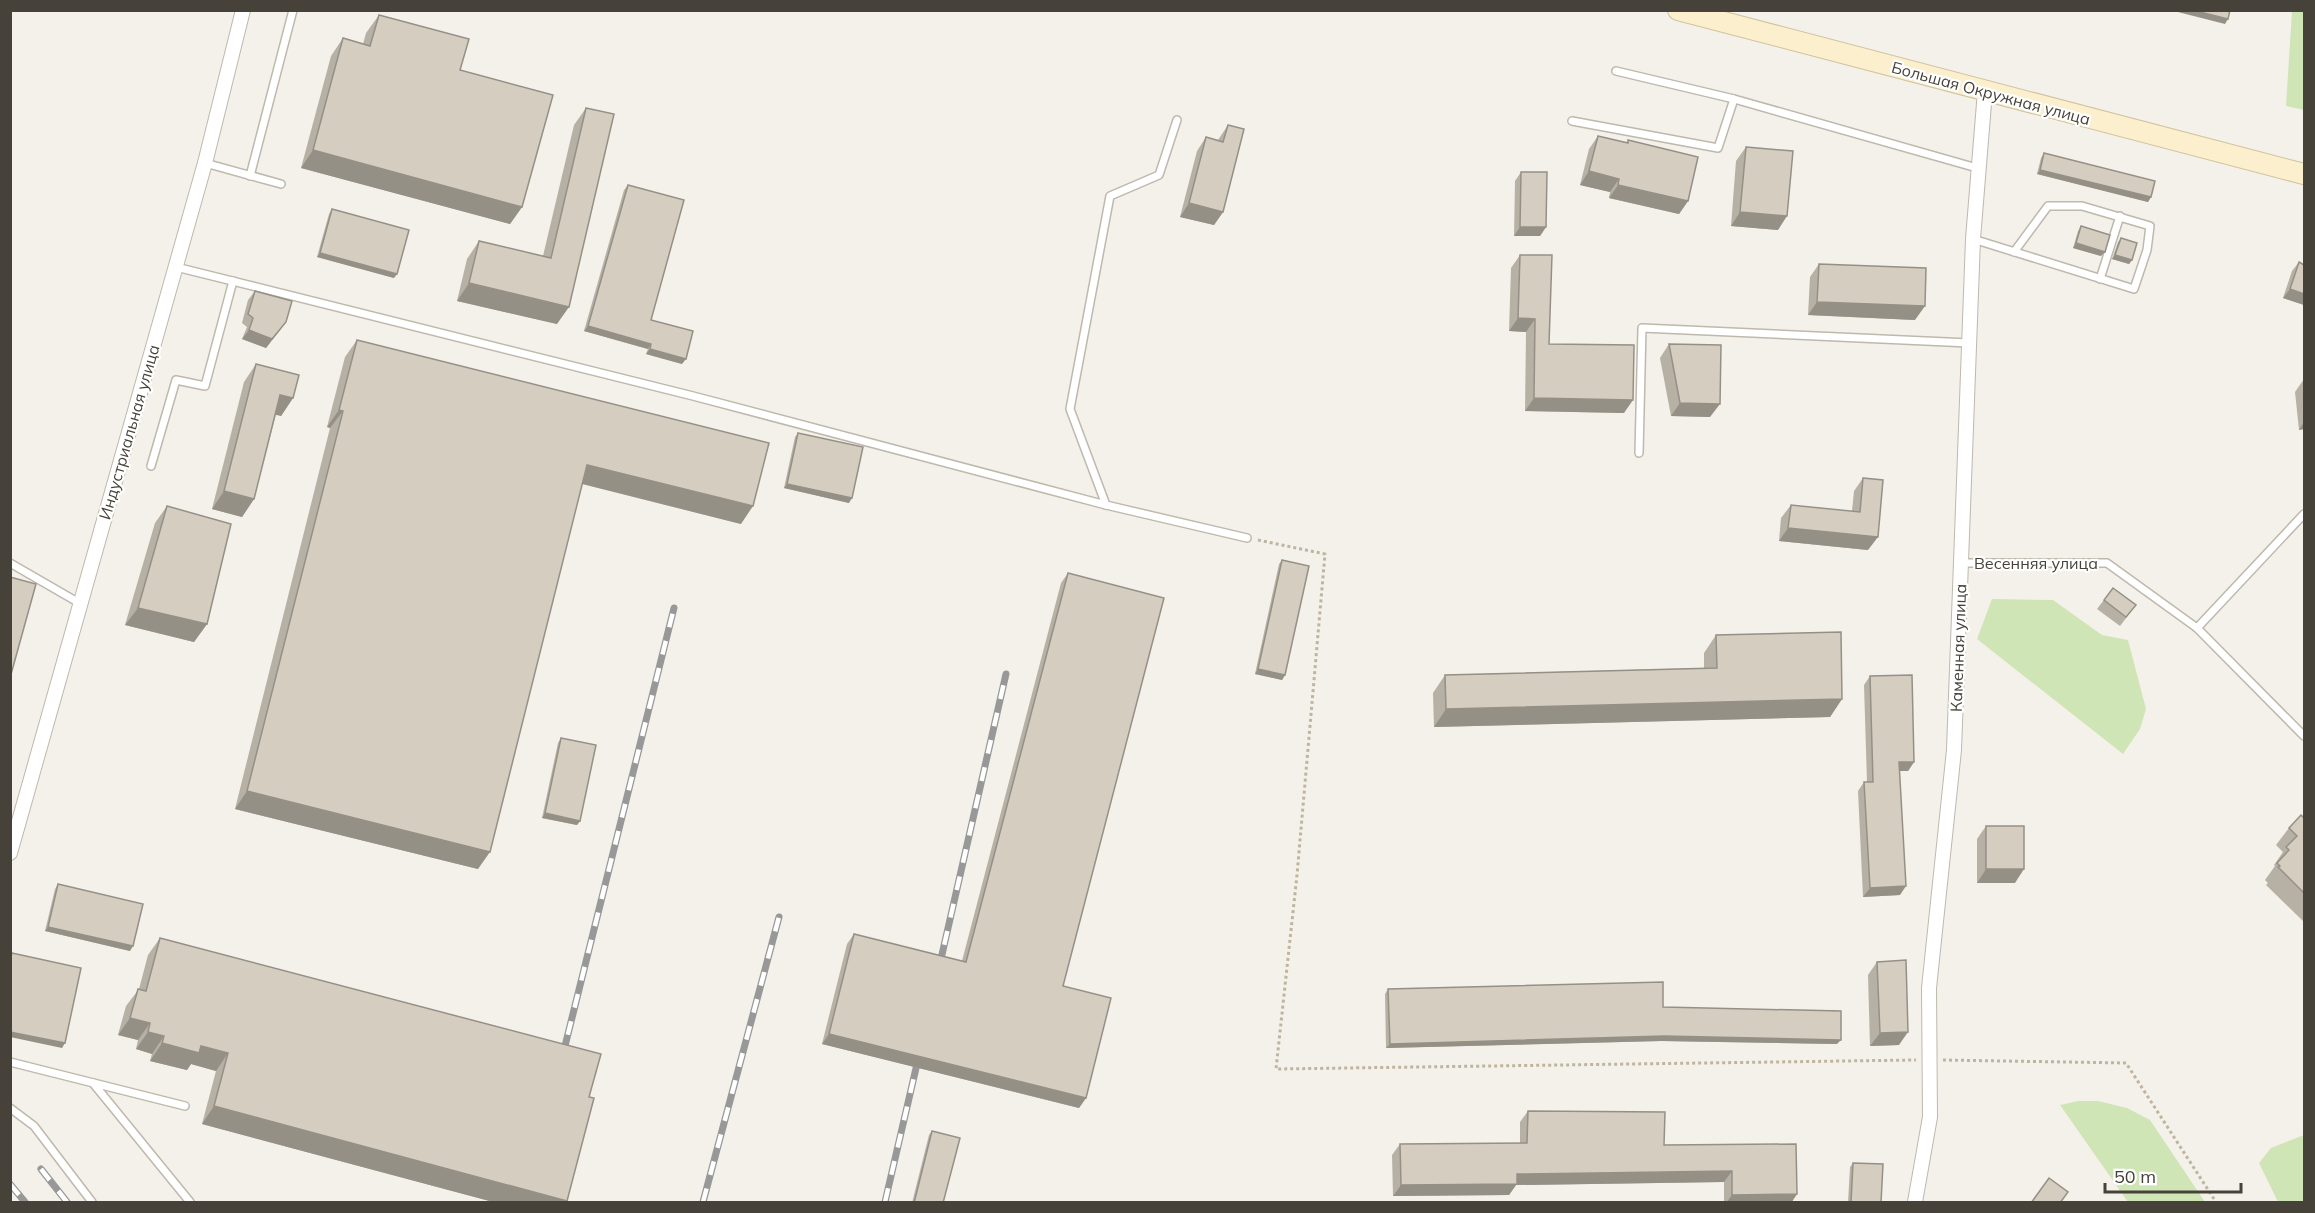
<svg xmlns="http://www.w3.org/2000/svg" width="2315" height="1213" font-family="Mulish,sans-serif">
<rect width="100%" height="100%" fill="#f4f1ea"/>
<!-- green -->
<g fill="#d0e5b6">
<polygon points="2292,11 2304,11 2304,110 2286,106"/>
<polygon points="1992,599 2053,600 2102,635 2128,640 2146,709 2140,729 2123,754 1977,639"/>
<polygon points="2078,1101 2098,1101 2127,1108 2150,1120 2205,1202 2128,1202 2060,1105"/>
<polygon points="2304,1135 2304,1202 2278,1202 2259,1163 2271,1148"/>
</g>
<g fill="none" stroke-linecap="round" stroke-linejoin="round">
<!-- service casing -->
<g stroke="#bfb8ad" stroke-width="10">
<g id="service">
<polyline points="1616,71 1734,99 1977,168"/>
<polyline points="1572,121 1718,148 1734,99"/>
<polyline points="205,163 281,184"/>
<polyline points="250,176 293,10"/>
<polyline points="1973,239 2134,289 2147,250 2150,226 2082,206 2048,206 2014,252"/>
<polyline points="176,267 693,396 1106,505 1247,538"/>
<polyline points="2100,279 2120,216"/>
<polyline points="1639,453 1642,328 1969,343"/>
<polyline points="151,466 176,380 205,386 233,281"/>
<polyline points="1106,505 1070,409 1110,196 1159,175 1177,120"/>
<polyline points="10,563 81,604"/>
<polyline points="1961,563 2107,563 2197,628 2304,736"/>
<polyline points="2197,628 2304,514"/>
<polyline points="10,1062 185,1106"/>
<polyline points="93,1083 190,1202"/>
<polyline points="10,1108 34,1126 92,1202"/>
</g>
</g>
<!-- minor casing -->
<g stroke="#bfb8ad" stroke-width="16">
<g id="minor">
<polyline points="10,853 205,163 243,10"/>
<polyline points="1915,1202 1930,1117 1929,988 1954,750 1973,239 1985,91"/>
</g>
</g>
<!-- secondary casing -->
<g stroke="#d0c39d" stroke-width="22">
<polyline id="secondary" points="1678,10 2304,174"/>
</g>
<!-- path -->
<g stroke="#bfb4a0" stroke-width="3" stroke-dasharray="3 3" stroke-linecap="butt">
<polyline points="1258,540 1325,554 1297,875 1276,1069 1916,1060"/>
<polyline points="1943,1060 2126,1063 2216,1202"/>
</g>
<!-- service -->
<use href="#service" stroke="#fff" stroke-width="7"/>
<!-- minor -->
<use href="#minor" stroke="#fff" stroke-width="14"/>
<!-- secondary -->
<use href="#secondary" stroke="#fbefcd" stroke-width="20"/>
<!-- rail casing -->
<g stroke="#989898" stroke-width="7">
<g id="rail">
<polyline points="938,972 1006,674"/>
<polyline points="561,1062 674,608"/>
<polyline points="41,1169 67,1202"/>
<polyline points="10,1184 25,1202"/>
<polyline points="703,1202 779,917"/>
<polyline points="885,1202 920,1051"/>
</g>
</g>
<!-- rail -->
<use href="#rail" stroke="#fff" stroke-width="4.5" stroke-dasharray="14" stroke-linecap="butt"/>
</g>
<!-- wall -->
<g fill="#b7b0a5">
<polygon points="379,15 460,70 522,207 510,224 301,168 331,56 343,38 363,44 366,33"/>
<polygon points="586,108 557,324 457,301 467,259 479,241 543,256 574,125"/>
<polygon points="1228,125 1223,212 1214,225 1180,217 1197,151 1206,137 1218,140"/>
<polygon points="1598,136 1626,143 1628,140 1688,201 1679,214 1609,198 1610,192 1580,185 1589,149"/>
<polygon points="1746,147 1778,230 1731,226 1736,161"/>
<polygon points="2044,153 2151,197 2148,202 2037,174 2041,158"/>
<polygon points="1521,172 1546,227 1540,236 1514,236 1515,181"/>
<polygon points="628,185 651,320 682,364 646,354 648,349 584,331 624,190"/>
<polygon points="332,209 394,278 317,257 329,214"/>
<polygon points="2081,226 2101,256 2073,248 2078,231"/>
<polygon points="2121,238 2132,260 2129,264 2112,259 2118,242"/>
<polygon points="1520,255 1549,344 1624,413 1525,411 1526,332 1509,331 1511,268"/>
<polygon points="2299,262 2304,305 2283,298 2292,271"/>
<polygon points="1819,264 1915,320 1808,315 1810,277"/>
<polygon points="255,291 286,322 266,348 242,339 247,327 242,323 248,300"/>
<polygon points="357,340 741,524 582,484 478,869 235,809 330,428 327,427 345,357"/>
<polygon points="1669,344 1710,417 1671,416 1660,358"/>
<polygon points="256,364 293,398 281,416 276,414 254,499 242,517 212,509 244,382"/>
<polygon points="2304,379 2304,429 2299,430 2295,392"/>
<polygon points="798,433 849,503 784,488 795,437"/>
<polygon points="1863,478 1868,550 1779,541 1781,518 1791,505 1852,511 1854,491"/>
<polygon points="167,506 207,624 194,642 125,625 155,523"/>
<polygon points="1282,560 1285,675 1282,680 1255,674 1279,564"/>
<polygon points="1068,573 1063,986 1086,1098 1079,1108 822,1044 847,944 854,934 962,961 1061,583"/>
<polygon points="2113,588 2136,605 2120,626 2097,609"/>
<polygon points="1716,635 1842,699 1830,717 1434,727 1433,693 1445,675 1704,668 1704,653"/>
<polygon points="1870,676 1914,762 1908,771 1900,771 1900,895 1863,897 1858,791 1864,782 1867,782 1864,685"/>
<polygon points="561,738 580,821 577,825 542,818 558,743"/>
<polygon points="2304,818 2304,920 2303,921 2266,885 2268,883 2265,880 2275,866 2274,865 2283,852 2276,845 2289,828"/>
<polygon points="1986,826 2015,883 1977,883 1977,839"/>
<polygon points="58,884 130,951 45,931 55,889"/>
<polygon points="160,938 589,1097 567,1201 565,1203 497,1203 202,1124 216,1071 191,1064 187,1070 150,1061 152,1054 136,1049 138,1040 118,1035 126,1006 139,989 148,955"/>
<polygon points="1877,962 1899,1045 1870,1046 1868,975"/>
<polygon points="1388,989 1663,1007 1837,1044 1661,1041 1386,1048 1385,994"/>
<polygon points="1528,1111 1664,1145 1797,1194 1791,1203 1724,1203 1724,1182 1516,1185 1509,1195 1393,1196 1392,1155 1400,1144 1520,1143 1520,1122"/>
<polygon points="932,1131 943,1203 912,1203 929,1135"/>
<polygon points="1853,1163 1881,1203 1848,1203 1850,1167"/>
</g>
<!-- shaded-wall -->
<g fill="#959086">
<polygon points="2170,10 2192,10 2228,19 2225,24"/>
<polygon points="313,150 522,207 510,224 301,168"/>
<polygon points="2040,170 2151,197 2148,202 2037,174"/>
<polygon points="1589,171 1619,179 1610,192 1580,185"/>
<polygon points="1618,185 1688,201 1679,214 1609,198"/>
<polygon points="1189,203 1223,212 1214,225 1180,217"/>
<polygon points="1740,212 1787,216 1778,230 1731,226"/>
<polygon points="1520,227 1546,227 1540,236 1514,236"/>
<polygon points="2076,243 2105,252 2101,256 2073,248"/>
<polygon points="320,253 397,274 394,278 317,257"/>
<polygon points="2115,255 2132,260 2129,264 2112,259"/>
<polygon points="469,283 569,307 557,324 457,301"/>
<polygon points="2290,289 2304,294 2304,305 2283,298"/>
<polygon points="1817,302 1925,306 1915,320 1808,315"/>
<polygon points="1518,318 1535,319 1526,332 1509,331"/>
<polygon points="286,322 266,348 242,339 249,330"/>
<polygon points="588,326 651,344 648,349 584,331"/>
<polygon points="650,349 686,359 682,364 646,354"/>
<polygon points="280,395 293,398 281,416 268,413"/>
<polygon points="1534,398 1633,400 1624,413 1525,411"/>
<polygon points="1680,403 1720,404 1710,417 1671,416"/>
<polygon points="339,410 343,411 330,428 327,427"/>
<polygon points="2304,422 2304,429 2299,430"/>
<polygon points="587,465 753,506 741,524 575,482"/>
<polygon points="787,484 852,498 849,503 784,488"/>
<polygon points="224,491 254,499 242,517 212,509"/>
<polygon points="1788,528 1878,537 1868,550 1779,541"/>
<polygon points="138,608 207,624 194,642 125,625"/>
<polygon points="1258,669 1285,675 1282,680 1255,674"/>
<polygon points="1842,699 1830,717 1434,727 1446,709"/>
<polygon points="1899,762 1914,762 1908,771 1893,771"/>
<polygon points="247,791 490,852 478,869 235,809"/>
<polygon points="545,813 580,821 577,825 542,818"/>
<polygon points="1986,869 2024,869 2015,883 1977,883"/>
<polygon points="1906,886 1900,895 1863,897 1870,888"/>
<polygon points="48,927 133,946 130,951 45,931"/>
<polygon points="130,1018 150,1023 138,1040 118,1035"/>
<polygon points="10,1032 65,1043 62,1048 10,1037"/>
<polygon points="148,1032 164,1036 152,1054 136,1049"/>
<polygon points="1908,1032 1899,1045 1870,1046 1880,1033"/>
<polygon points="829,1034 1086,1098 1079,1108 822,1044"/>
<polygon points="1664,1036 1841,1040 1837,1044 1661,1041 1386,1048 1390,1044"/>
<polygon points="162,1043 201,1046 228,1053 216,1071 191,1064 187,1070 150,1061"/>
<polygon points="214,1106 567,1201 565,1203 497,1203 202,1124"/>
<polygon points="1732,1171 1724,1182 1516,1185 1509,1195 1393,1196 1401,1185 1517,1174"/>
<polygon points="1797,1194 1791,1203 1726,1203 1732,1195"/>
</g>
<!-- building -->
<g fill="#d5cdc0" stroke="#959086" stroke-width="1.5">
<polygon points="2192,10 2230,10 2228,19"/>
<polygon points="379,15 469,39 460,70 553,95 522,207 313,150 343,38 370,46"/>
<polygon points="586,108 614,114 569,307 469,283 479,241 551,258"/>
<polygon points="1228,125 1244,129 1223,212 1189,203 1206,137 1223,142"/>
<polygon points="1598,136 1628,143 1628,140 1698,157 1688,201 1618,185 1619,179 1589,171"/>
<polygon points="1746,147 1793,151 1787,216 1740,212"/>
<polygon points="2044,153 2155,181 2151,197 2040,170"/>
<polygon points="1521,172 1547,172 1546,227 1520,227"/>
<polygon points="628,185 684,200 651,320 693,331 686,359 650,349 651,344 588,326"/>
<polygon points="332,209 409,230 397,274 320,253"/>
<polygon points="2081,226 2110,235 2105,252 2076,243"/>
<polygon points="2121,238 2137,243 2132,260 2115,255"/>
<polygon points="1520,255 1552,255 1549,344 1634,345 1633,400 1534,398 1535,319 1518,318"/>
<polygon points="2299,262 2304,265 2304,294 2290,289"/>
<polygon points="1819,264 1926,268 1925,306 1817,302"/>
<polygon points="255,291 292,301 286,322 272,339 249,330 253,318 248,314"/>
<polygon points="357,340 769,443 753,506 587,465 490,852 247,791 343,411 339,410"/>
<polygon points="1669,344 1721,345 1720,404 1680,403"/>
<polygon points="256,364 299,375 293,398 280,395 254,499 224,491"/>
<polygon points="798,433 863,447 852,498 787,484"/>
<polygon points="1863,478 1883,480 1878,537 1788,528 1791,505 1860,512"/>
<polygon points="167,506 231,524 207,624 138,608"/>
<polygon points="1282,560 1309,566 1285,675 1258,669"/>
<polygon points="1068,573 1164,598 1063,986 1111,998 1086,1098 829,1034 854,934 966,962"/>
<polygon points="10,577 36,584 10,678"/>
<polygon points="2113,588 2136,605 2126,617 2104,600"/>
<polygon points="1841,632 1842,699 1446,709 1445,675 1717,668 1716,635"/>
<polygon points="1912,675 1914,762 1899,762 1906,886 1870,888 1864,782 1873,782 1870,676"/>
<polygon points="561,738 596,745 580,821 545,813"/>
<polygon points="2301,815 2304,818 2304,893 2278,867 2280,866 2277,863 2289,850 2286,847 2297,836 2289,828"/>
<rect x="1986" y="826" width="38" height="43"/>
<polygon points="58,884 143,904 133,946 48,927"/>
<polygon points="160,938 601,1054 589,1097 594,1098 567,1201 214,1106 228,1053 201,1046 199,1053 162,1043 164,1036 148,1032 150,1023 130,1018 138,989 146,991"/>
<polygon points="12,953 81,968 65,1043 10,1032 10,960"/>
<polygon points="1906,960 1908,1032 1880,1033 1877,962"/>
<polygon points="1663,982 1663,1007 1841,1011 1841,1040 1664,1036 1390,1044 1388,989"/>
<polygon points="1528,1111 1665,1112 1664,1145 1796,1144 1797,1194 1732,1195 1732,1171 1517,1174 1517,1184 1401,1185 1400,1144 1527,1143"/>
<polygon points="932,1131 960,1138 943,1203 914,1203"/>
<polygon points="1853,1163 1883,1164 1881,1203 1851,1202"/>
<polygon points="2049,1178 2068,1192 2060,1203 2031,1203"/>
</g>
<g text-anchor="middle" stroke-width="4.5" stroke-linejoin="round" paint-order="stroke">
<!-- street labels -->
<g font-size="16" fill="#474239" stroke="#fff">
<text transform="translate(1991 93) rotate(15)" y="6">Большая Окружная улица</text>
<text transform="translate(129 432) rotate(-74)" y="6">Индустриальная улица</text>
<text x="2036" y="569">Весенняя улица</text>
<text transform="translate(1958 648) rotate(-88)" y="6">Каменная улица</text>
</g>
</g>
<!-- border -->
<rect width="2315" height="1213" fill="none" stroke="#474239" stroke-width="24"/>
<!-- scale -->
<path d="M2105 1183v9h136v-9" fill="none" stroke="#474239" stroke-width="3"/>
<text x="2114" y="1183" font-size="18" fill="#474239" stroke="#ffffff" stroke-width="4.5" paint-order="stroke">50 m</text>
</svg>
